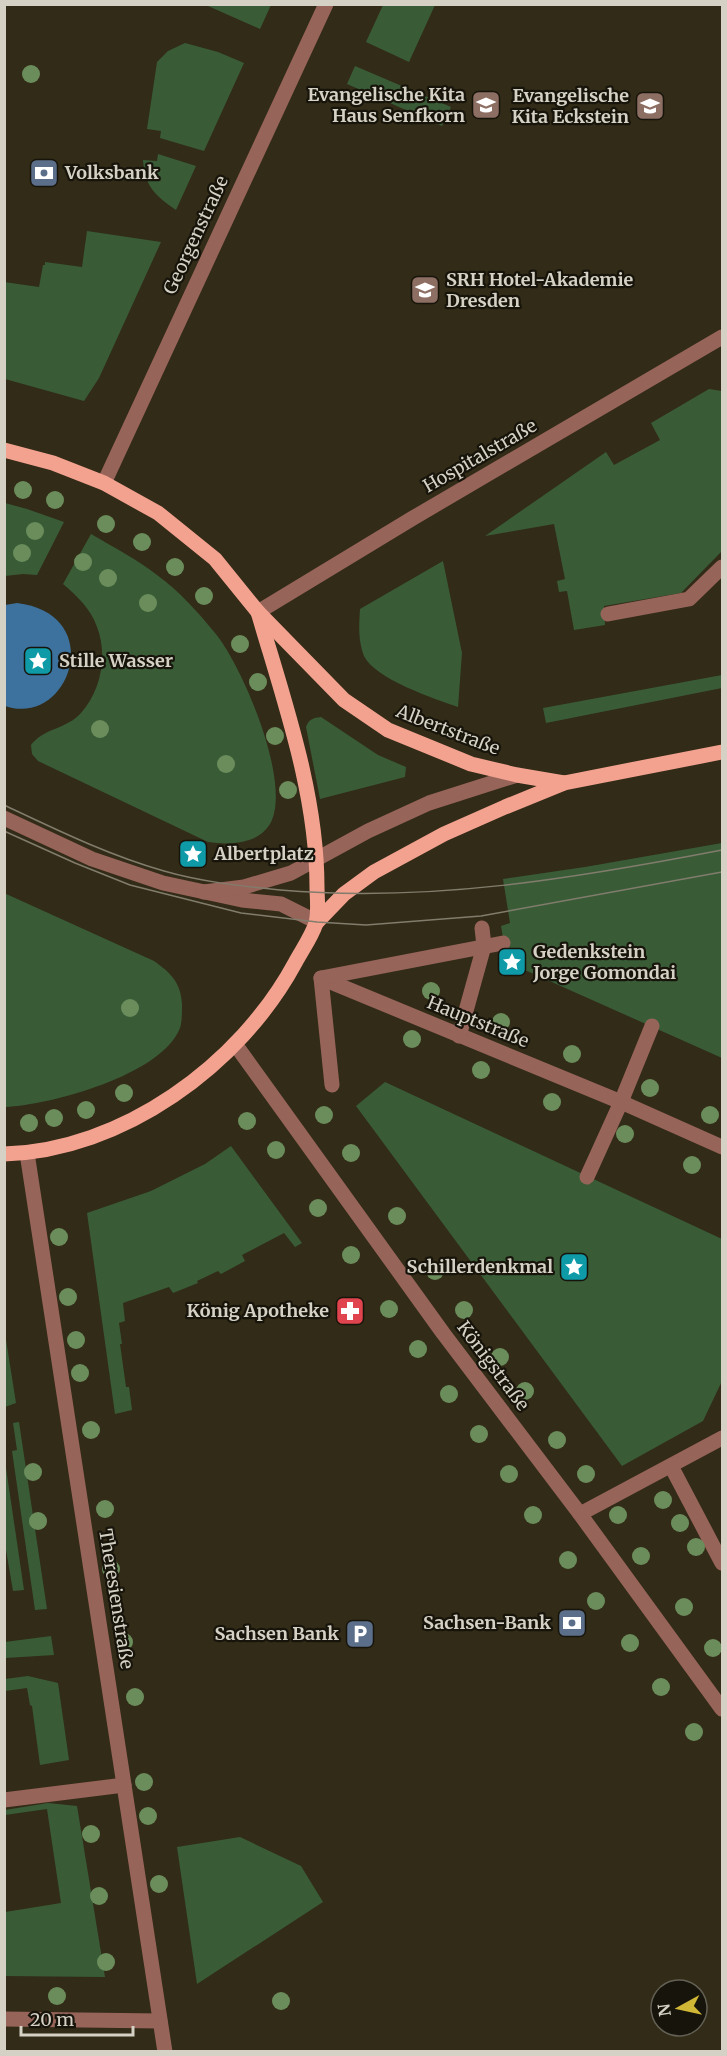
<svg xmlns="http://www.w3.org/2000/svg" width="727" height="2056" font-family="Merriweather,serif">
<rect width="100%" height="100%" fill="#322b17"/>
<!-- green -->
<g fill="#395c37">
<polygon points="209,4 271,4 271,5 260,29 208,6"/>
<polygon points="383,5 435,5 409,62 366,42"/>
<polygon points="185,43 218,52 244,63 204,151 160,138 161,131 147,129 157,62 168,51"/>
<polygon points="355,66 451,107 442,126 347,84"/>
<path d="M158 154 196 166 176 210C155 195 145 187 143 160L157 161Z"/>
<polygon points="87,231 161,242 99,378 84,401 5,379 4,282 39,287 43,265 45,265 45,262 82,267"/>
<polygon points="709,389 722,391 722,551 681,593 604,606 605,625 574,630 567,591 559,592 557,581 565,579 554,524 485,536 606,452 614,465 660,440 651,423"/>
<polygon points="5,503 27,509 64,522 37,575 23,574 5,576"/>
<path d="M91 534C113 547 137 559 157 575 179 591 198 612 215 633 242 665 293 784 270 824 257 845 229 845 208 842L38 761 32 754 31 745C44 728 67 729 81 713 101 691 108 655 97 627 91 609 77 596 63 584Z"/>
<path d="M443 561 462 653 458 707C435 699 375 679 364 656 358 641 359 625 360 609Z"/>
<polygon points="722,675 722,688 546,723 543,708"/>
<path d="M321 717 378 755 406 767 405 777 320 799 306 727C309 719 313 718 321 717Z"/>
<polygon points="722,843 722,1058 507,962 501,926 510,923 503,879 585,867"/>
<path d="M4 893 154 961C171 973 181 983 182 1005 182 1012 182 1022 180 1028 162 1075 50 1105 5 1107Z"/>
<polygon points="385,1082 722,1239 722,1381 703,1421 622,1466 356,1106"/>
<polygon points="231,1146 302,1243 295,1247 284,1233 242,1255 245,1261 221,1274 218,1271 197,1281 198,1283 173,1293 169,1287 123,1303 125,1321 119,1323 122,1344 120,1344 126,1387 129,1387 132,1410 115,1414 87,1213 151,1191 205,1164"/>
<polygon points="4,1327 16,1403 5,1407 4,1407"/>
<polygon points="19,1422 47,1609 35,1610 12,1451 17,1450 13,1423"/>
<polygon points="4,1461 5,1461 24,1590 13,1591 5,1544"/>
<polygon points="51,1636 54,1655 5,1658 5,1642"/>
<polygon points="28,1676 58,1683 69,1760 40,1765 32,1706 30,1705 27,1688 5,1691 5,1679"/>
<polygon points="48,1803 77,1806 105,1977 5,1976 5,1912 61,1903 47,1809 5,1815 5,1810"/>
<polygon points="240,1837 301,1866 323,1902 197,1984 177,1847"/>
</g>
<!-- water -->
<path fill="#3d719e" d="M17 603C108 614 70 728 5 706V605Z"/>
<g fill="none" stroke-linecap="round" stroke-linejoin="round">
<!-- minor -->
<g stroke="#97645a" stroke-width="15">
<polyline points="104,483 326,4"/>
<polyline points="258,612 413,518 722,337"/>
<polyline points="608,614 689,599 722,567"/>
<polyline points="4,818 92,859 163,883 242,900 281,904 317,922"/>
<polyline points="204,892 244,887 291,873 368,831 429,803 517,775"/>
<polyline points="321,978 621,1102 722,1147"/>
<polyline points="459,1036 484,946 482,928"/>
<polyline points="235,1044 443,1333 580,1514 722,1709"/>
<polyline points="332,1085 321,978 503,943"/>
<polyline points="27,1153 165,2052"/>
<polyline points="587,1177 621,1102 652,1026"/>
<polyline points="671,1466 722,1563"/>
<polyline points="580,1514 722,1438"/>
<polyline points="4,1800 124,1785"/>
<polyline points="4,2019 160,2021"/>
</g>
<!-- major -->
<g stroke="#f4a290" stroke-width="15">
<polyline points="4,450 53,463 104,483 158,513 215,559 258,612 344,700 388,730 471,764 517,775 564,783"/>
<polyline points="317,922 344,894 374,872 444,834 505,807 564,783 722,752"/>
<path d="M4 1154C122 1151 240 1065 295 963 302 950 312 936 316 923 319 912 317 897 317 887 317 793 284 701 258 612"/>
</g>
<!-- tram -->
<g stroke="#817c6c" stroke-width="1.5">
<path d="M4 805C57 830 108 855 164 871 202 882 241 886 280 890 429 903 577 878 722 850"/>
<polyline points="4,831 75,863 130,885 241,913 317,922 366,925 481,916 722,872"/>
</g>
</g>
<!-- trees -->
<g fill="#6b8d5c">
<circle cx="31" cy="74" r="9"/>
<circle cx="23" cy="490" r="9"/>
<circle cx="55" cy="500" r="9"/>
<circle cx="106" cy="524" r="9"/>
<circle cx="35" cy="531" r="9"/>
<circle cx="142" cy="542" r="9"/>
<circle cx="22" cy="553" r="9"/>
<circle cx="83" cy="562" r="9"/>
<circle cx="175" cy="567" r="9"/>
<circle cx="108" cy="578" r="9"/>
<circle cx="204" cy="596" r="9"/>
<circle cx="148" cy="603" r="9"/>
<circle cx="240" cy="644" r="9"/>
<circle cx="258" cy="682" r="9"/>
<circle cx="100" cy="729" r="9"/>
<circle cx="275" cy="736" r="9"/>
<circle cx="226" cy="764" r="9"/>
<circle cx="288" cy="790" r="9"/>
<circle cx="431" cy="991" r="9"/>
<circle cx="130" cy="1008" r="9"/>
<circle cx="501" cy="1022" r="9"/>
<circle cx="412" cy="1039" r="9"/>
<circle cx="572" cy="1054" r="9"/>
<circle cx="481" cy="1070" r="9"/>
<circle cx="650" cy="1088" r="9"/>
<circle cx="124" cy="1093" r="9"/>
<circle cx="552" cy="1102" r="9"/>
<circle cx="86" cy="1110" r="9"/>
<circle cx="324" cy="1115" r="9"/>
<circle cx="710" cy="1115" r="9"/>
<circle cx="54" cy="1118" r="9"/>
<circle cx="247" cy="1121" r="9"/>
<circle cx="29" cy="1123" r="9"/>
<circle cx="625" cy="1134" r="9"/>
<circle cx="276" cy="1150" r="9"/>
<circle cx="351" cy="1153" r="9"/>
<circle cx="692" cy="1165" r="9"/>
<circle cx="318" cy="1208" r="9"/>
<circle cx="397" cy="1216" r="9"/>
<circle cx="59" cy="1237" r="9"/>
<circle cx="351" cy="1255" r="9"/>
<circle cx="435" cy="1271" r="9"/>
<circle cx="68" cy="1297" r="9"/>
<circle cx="389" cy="1309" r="9"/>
<circle cx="464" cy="1310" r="9"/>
<circle cx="76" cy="1340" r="9"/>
<circle cx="418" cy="1349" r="9"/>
<circle cx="500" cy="1357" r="9"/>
<circle cx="80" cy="1373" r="9"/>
<circle cx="525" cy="1391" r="9"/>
<circle cx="449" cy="1394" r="9"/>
<circle cx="91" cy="1430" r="9"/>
<circle cx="479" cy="1434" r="9"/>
<circle cx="557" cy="1440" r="9"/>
<circle cx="33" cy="1472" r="9"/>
<circle cx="509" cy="1474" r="9"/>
<circle cx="586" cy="1474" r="9"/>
<circle cx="663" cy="1500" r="9"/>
<circle cx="105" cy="1509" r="9"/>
<circle cx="533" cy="1515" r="9"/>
<circle cx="618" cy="1515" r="9"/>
<circle cx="38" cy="1521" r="9"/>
<circle cx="680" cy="1523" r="9"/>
<circle cx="696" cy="1547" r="9"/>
<circle cx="641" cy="1556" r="9"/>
<circle cx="568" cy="1560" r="9"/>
<circle cx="111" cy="1569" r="9"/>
<circle cx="596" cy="1601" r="9"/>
<circle cx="684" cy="1607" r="9"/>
<circle cx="124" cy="1642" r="9"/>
<circle cx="630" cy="1643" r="9"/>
<circle cx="713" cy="1648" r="9"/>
<circle cx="661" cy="1687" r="9"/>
<circle cx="135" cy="1697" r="9"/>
<circle cx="694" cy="1732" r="9"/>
<circle cx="144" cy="1782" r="9"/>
<circle cx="148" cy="1816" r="9"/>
<circle cx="91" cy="1834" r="9"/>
<circle cx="159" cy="1884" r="9"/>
<circle cx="99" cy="1896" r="9"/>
<circle cx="106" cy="1962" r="9"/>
<circle cx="57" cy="1996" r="9"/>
<circle cx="281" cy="2001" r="9"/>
</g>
<!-- icons -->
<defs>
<g id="school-square" transform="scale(1.5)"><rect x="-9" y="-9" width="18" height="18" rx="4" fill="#8d6e63" stroke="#17140b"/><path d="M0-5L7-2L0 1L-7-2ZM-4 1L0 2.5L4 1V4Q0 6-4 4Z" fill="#fff"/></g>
<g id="bank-square" transform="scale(1.5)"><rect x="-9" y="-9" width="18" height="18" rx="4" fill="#5c6f8a" stroke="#17140b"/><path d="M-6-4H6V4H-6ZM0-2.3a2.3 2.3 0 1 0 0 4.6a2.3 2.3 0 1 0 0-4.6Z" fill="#fff"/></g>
<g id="sight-square" transform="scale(1.5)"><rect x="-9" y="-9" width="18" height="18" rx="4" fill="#0f9aa8" stroke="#17140b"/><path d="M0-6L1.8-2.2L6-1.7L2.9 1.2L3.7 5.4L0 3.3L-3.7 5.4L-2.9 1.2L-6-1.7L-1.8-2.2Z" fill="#fff"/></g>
<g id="pharmacy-square" transform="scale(1.5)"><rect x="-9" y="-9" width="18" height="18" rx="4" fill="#e0444e" stroke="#17140b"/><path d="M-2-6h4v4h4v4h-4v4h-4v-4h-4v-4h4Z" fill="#fff"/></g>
<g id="parking-square" transform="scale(1.5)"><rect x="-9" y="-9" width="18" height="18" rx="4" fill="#5c6f8a" stroke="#17140b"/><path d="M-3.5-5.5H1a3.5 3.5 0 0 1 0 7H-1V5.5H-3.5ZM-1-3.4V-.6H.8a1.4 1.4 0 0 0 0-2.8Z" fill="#fff"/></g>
</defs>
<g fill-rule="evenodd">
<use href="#school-square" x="486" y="105"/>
<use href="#school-square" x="650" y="106"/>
<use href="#bank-square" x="44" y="173"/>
<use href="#school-square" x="425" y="290"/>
<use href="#sight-square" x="38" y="661"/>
<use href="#sight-square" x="193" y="854"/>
<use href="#sight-square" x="512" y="962"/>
<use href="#sight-square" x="574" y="1267"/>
<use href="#pharmacy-square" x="350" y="1311"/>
<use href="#bank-square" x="572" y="1623"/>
<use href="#parking-square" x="360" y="1634"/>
</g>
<g text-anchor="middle" stroke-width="4.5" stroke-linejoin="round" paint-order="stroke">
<!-- poi labels -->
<g font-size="18" font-weight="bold" fill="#d5d1c5" stroke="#17140b" text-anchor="end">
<text x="465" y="101">Evangelische Kita<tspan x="465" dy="21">Haus Senfkorn</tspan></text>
<text x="629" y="102">Evangelische<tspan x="629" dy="21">Kita Eckstein</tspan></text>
<text x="65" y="179" text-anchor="start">Volksbank</text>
<text x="446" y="286" text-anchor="start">SRH Hotel-Akademie<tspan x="446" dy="21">Dresden</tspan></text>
<text x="59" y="667" text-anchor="start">Stille Wasser</text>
<text x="214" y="860" text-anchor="start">Albertplatz</text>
<text x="533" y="958" text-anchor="start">Gedenkstein<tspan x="533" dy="21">Jorge Gomondai</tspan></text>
<text x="553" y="1273">Schillerdenkmal</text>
<text x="329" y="1317">König Apotheke</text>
<text x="551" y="1629">Sachsen-Bank</text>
<text x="339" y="1640">Sachsen Bank</text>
</g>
<!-- street labels -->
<g font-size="18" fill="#d5d1c5" stroke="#17140b">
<text transform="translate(196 235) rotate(-65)" y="6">Georgenstraße</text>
<text transform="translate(480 456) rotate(-30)" y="6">Hospitalstraße</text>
<text transform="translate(448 730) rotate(21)" y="6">Albertstraße</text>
<text transform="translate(478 1022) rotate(22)" y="6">Hauptstraße</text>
<text transform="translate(493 1366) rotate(53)" y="6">Königstraße</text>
<text transform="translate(116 1599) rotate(81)" y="6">Theresienstraße</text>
</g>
</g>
<!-- border -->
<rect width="727" height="2056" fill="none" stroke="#d5d1c5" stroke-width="12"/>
<!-- north arrow -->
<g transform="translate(679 2008) rotate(262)"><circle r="28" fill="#17140b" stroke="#636055" stroke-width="1.5"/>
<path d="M0-4.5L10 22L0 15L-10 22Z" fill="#d1b736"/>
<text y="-9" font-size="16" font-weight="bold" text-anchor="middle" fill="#d5d1c5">N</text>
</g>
<!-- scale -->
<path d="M21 2026v9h112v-9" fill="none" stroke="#d5d1c5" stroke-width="3"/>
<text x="30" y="2026" font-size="18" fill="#d5d1c5" stroke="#17140b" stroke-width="4.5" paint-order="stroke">20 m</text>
</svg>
